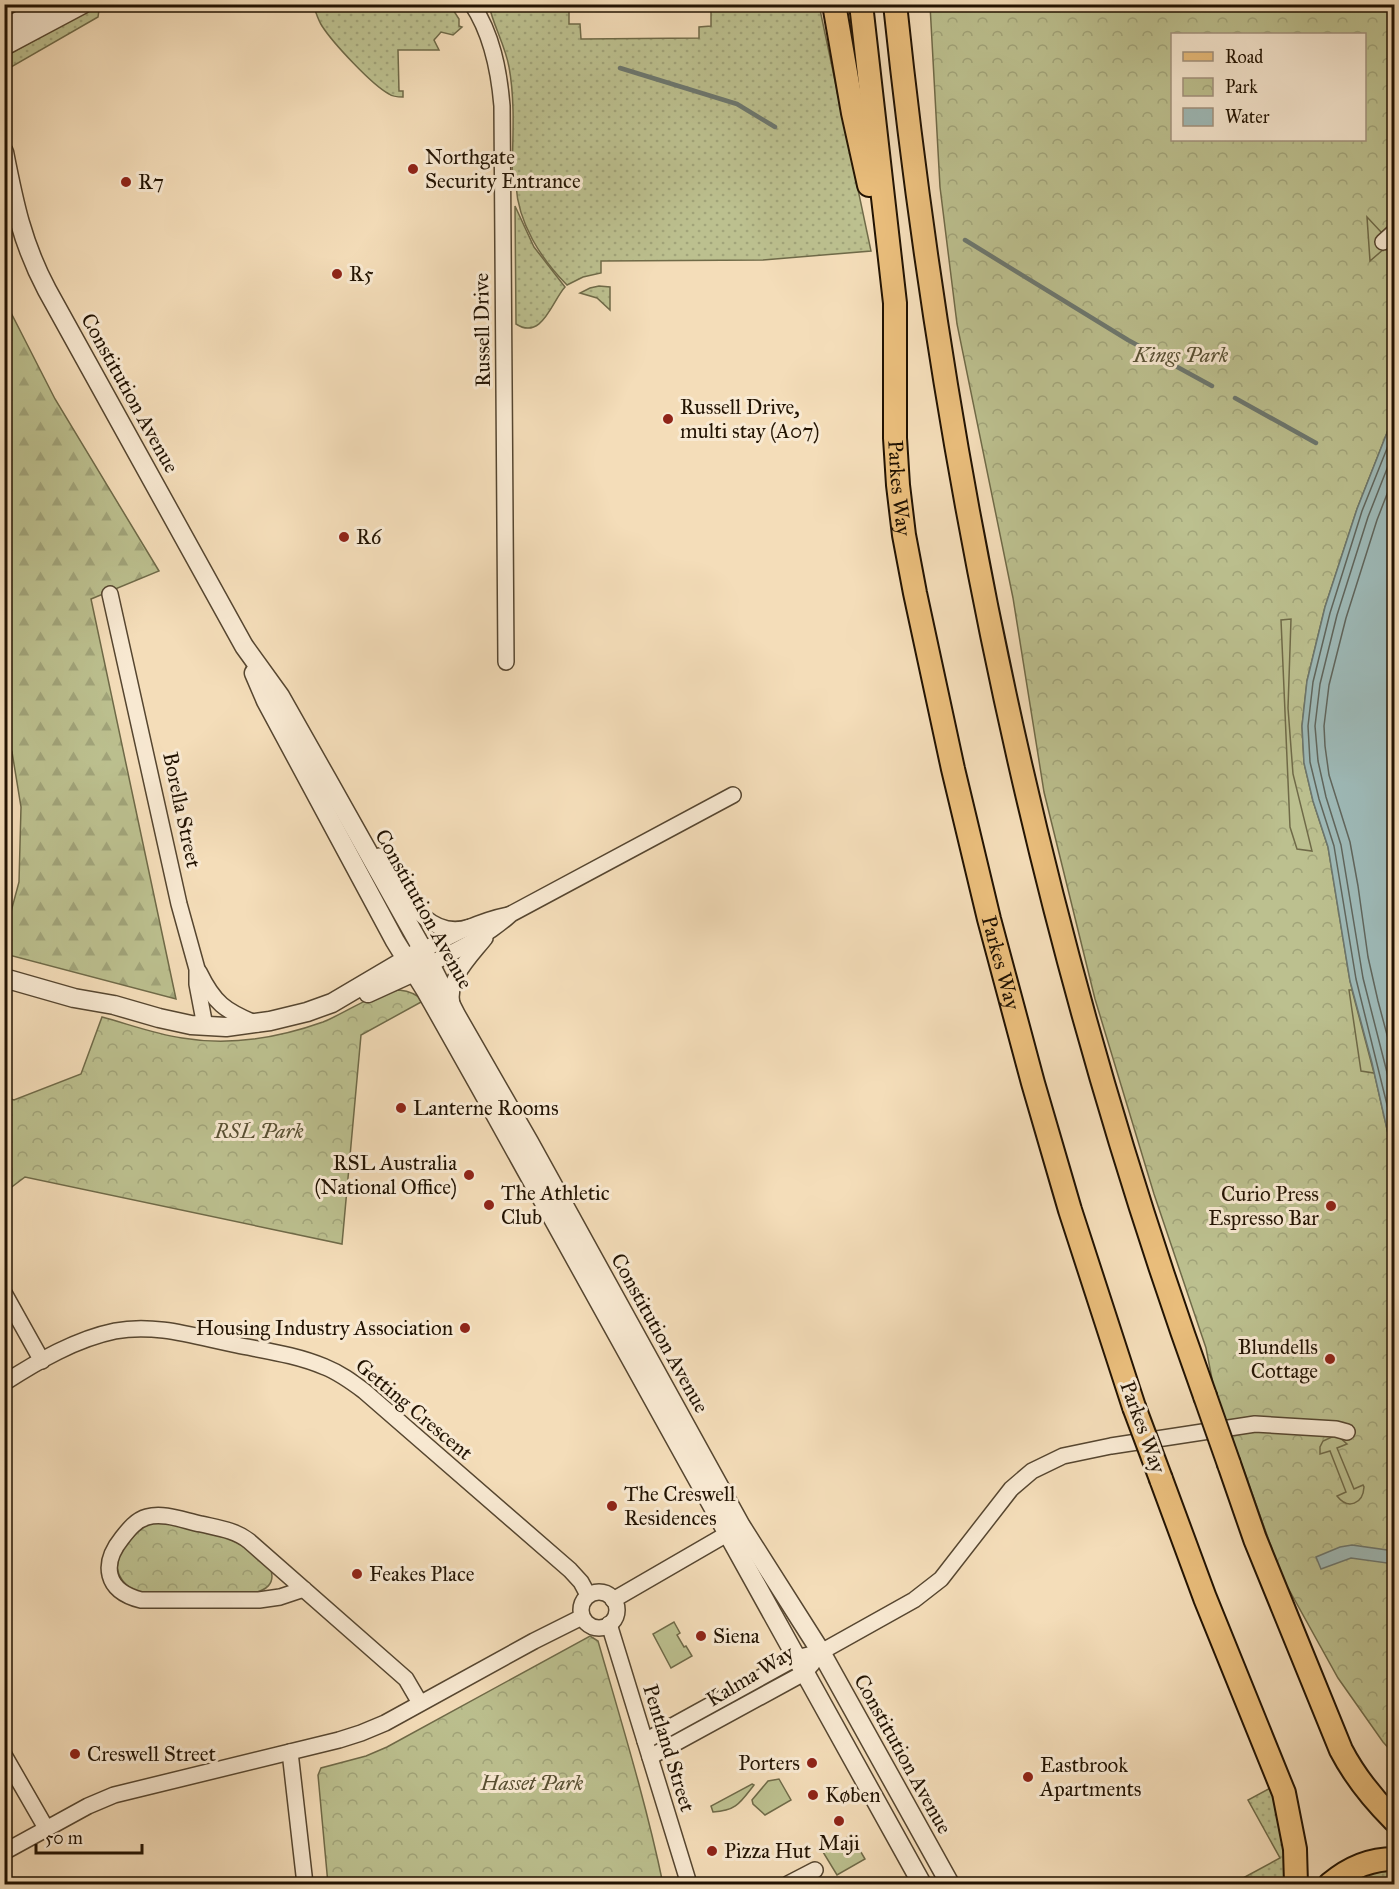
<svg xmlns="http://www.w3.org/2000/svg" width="1399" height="1889" font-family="'IM FELL Great Primer',serif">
<defs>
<pattern id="grass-dots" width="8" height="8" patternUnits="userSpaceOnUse" patternTransform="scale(1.5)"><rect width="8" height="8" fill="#bcc08f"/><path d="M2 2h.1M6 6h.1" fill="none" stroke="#a1a47a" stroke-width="1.8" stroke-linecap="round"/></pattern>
<pattern id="forest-firs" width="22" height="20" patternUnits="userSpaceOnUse" patternTransform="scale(1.5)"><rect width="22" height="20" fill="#bcc08f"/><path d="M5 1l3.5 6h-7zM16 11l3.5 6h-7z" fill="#a1a47a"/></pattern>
<pattern id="park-crowns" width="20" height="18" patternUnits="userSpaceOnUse" patternTransform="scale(1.5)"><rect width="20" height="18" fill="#bcc08f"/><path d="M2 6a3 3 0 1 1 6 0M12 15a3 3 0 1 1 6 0" fill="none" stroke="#a1a47a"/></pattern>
</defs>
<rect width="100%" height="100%" fill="#f4ddb9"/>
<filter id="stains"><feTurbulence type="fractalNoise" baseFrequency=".00333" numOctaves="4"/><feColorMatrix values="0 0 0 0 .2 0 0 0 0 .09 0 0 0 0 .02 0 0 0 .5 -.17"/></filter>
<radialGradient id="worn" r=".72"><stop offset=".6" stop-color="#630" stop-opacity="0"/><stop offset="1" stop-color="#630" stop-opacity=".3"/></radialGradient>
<!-- grass -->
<g fill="url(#grass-dots)" stroke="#6f6a48" stroke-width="1.5">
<path d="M313 5H450L459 19V26L462 27 453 35 441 32 434 40 439 50H398L399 91H403V97C398 97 393 97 389 94 372 85 333 43 322 26 318 20 316 12 313 5Z"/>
<path d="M489 5H569V24H580L581 39 699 38V27L711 26V5H819L871 251 763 260 601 261V273L583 277 567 285C541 259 518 223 516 185H512C512 146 516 105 509 67 505 45 493 25 489 5Z"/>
<polygon points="97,6 99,10 98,17 6,70 5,67 4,57"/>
<path d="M515 206 534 247 565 287C552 301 542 341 516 324Z"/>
<polygon points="599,286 610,287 610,310 597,298 580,293 590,288"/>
<polygon points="1274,1786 1284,1832 1285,1884 1232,1884 1280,1858 1248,1800"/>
<polygon points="1394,1864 1394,1884 1338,1884"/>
</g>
<!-- forest -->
<polygon fill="url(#forest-firs)" stroke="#6f6a48" stroke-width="1.5" points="4,299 55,399 159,571 91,599 176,999 5,954 5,934 19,882 21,807 12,752 4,733"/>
<!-- park -->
<g fill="url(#park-crowns)" stroke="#6f6a48" stroke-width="1.5" fill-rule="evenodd">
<path d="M930 5H1394V415L1357 509 1325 607 1307 681 1302 726 1304 763 1313 801 1328 847 1350 981 1372 1063 1394 1160V1754L1383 1742 1338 1678 1282 1577 1213 1384 1206 1348 1154 1194 1095 999 1044 792 1013 598 957 324 940 187ZM1172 34H1364V140H1172Z"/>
<path d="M399 990C409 991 417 994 423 1001L361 1035 342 1244 25 1177 5 1192V1097L14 1100 81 1074 102 1017C128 1024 155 1034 182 1038 229 1046 278 1038 323 1022 348 1012 372 993 399 990Z"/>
<path d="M160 1522C203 1531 242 1533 271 1570 275 1584 266 1590 254 1593L135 1592C113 1577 112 1561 129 1541 139 1530 145 1523 160 1522Z"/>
<path d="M590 1636 598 1641C621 1721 646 1802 663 1884H328L318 1775 321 1768 366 1756 387 1747Z"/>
</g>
<!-- garden -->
<g fill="#bcc08f" stroke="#6f6a48" stroke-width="1.5">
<polygon points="1367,217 1382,233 1385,248 1370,261"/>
<polygon points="1291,619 1288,708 1293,774 1312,851 1297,849 1290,827 1281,620"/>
<polygon points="1349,990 1352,990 1374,1073 1361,1071"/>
<path d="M1334 1436 1339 1437 1347 1444 1337 1448 1354 1489 1363 1485 1364 1487C1363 1504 1348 1510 1337 1496L1346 1492 1330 1451 1320 1454V1447L1323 1441Z"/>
<polygon points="674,1622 680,1633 677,1635 684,1647 686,1646 692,1656 671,1668 653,1634"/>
<polygon points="779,1779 791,1800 765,1815 753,1804 752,1800 768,1781"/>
<path d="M752 1784 754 1785C740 1803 736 1811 713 1812L711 1806Z"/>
<polygon points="851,1835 865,1859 837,1875 823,1852"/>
</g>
<!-- water -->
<g fill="#9ebab8" stroke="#6c776f" stroke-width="1.5">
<polygon points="1394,415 1394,1160 1372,1063 1350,981 1328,847 1313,801 1304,763 1302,726 1307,681 1325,607 1357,509"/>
<polygon points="1352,1545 1394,1551 1394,1564 1351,1558 1321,1569 1316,1557 1340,1547"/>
</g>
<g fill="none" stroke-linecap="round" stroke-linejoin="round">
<!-- shore -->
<g stroke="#60665d" stroke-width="1.5">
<polyline points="1394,431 1362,511 1330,613 1313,682 1308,726 1310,762 1319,799 1334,846 1356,979 1394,1133"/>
<polyline points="1394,451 1368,517 1337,615 1320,684 1315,726 1318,761 1326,797 1341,845 1363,978 1394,1100"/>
<polyline points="1394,476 1377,520 1346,618 1329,685 1324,726 1325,746 1329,775 1350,842 1358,886 1368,957 1378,1001 1394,1061"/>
</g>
<!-- stream -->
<g stroke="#6c776f" stroke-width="4.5">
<polyline points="620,68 737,104 775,127"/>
<polyline points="965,240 1128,340 1212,386"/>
<polyline points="1235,398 1316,443"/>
</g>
<!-- minor casing -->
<g stroke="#564630" stroke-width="18">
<g id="minor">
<path d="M472 4C492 34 499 70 502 106L506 662"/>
<polyline points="1383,242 1394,232"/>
<polyline points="110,594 179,904 197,969 197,984 205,1026"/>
<path d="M379 856C401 885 424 943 470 927"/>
<path d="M423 950C450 936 478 921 508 915"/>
<path d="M430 964C459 949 487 936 511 914L733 795"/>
<path d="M199 972C214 1003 225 1011 257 1024"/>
<path d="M452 1005C446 979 470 957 485 938"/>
<polyline points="4,1293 42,1361"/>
<path d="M4 1383C38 1361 76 1339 115 1331 156 1323 197 1337 237 1345 267 1351 297 1355 325 1367 340 1373 352 1382 364 1391L570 1570 581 1582 588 1595"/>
<path d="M304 1589 280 1597 259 1600H141C105 1591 101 1564 122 1538 129 1529 136 1520 147 1517 164 1512 185 1521 201 1524 218 1528 235 1530 249 1541L406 1679 420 1703"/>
<circle cx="599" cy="1610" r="18"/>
<polyline points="613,1600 727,1534"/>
<polyline points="609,1624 689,1884"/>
<polyline points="645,1741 796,1658 821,1652 914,1600 941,1579 1011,1489 1032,1471 1063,1456 1111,1446 1255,1424 1336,1429 1347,1432"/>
<polyline points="290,1752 305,1884"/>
<polyline points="4,1755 46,1828"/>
<polyline points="650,1757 804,1673 812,1664"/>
<polyline points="4,1852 88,1806 114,1795 339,1740 361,1733 385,1723 534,1641 582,1617"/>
<polyline points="788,1884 815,1870"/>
</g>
</g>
<!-- tertiary casing -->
<g stroke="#564630" stroke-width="21">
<g id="tertiary">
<polyline points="4,29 49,4"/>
<polyline points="4,46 83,4"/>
<path d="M4 152C14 203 22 243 47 290L244 646 280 696 327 779 423 950 456 1015 529 1142 741 1526 821 1652 950 1884"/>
<polyline points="254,673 266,701 395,941 426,991 479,1085 922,1884"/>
<polyline points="4,978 74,998 114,1005 159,1018 191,1025 226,1027 270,1021 307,1012 332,1003 415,954"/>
<polyline points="368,993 425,967"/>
</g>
</g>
<!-- primary casing -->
<g stroke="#221302" stroke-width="26">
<g id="primary">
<polyline points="834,4 853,113 869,185"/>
<path id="s1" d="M861 4 895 303V438L898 485 904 535 915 593 953 769 989 919 1033 1083 1070 1210 1134 1407"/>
<path d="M895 4C945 478 1043 948 1205 1396"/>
<path d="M1229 1464 1255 1539 1341 1750C1355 1777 1373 1799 1394 1820"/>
<polyline points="1161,1479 1205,1598 1284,1793 1295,1849 1296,1884"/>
<path d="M1330 1884C1349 1868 1369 1859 1394 1859"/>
</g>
</g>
<!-- minor -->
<use href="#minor" stroke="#f8e9d2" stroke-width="15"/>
<!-- tertiary -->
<use href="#tertiary" stroke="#f8e9d2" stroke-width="18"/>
<!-- primary -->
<use href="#primary" stroke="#eabe7c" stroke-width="22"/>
<!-- primary-bridge casing -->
<g stroke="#221302" stroke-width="26" stroke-linecap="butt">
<g id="primary-bridge">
<polyline points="1205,1396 1229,1464"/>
<polyline points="1134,1407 1161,1479"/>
</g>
</g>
<!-- primary-bridge -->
<use href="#primary-bridge" stroke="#eabe7c" stroke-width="22"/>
</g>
<!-- markers -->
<g fill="#8f2418" stroke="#f8e9d2" stroke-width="2">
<circle cx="413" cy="169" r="6"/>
<circle cx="126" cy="182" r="6"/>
<circle cx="337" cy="274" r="6"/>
<circle cx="668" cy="419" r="6"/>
<circle cx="344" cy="537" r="6"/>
<circle cx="401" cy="1108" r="6"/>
<circle cx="469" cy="1175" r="6"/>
<circle cx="489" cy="1205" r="6"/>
<circle cx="1331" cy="1206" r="6"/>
<circle cx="465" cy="1328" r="6"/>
<circle cx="1330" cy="1359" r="6"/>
<circle cx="612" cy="1506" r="6"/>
<circle cx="357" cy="1574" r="6"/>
<circle cx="701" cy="1636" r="6"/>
<circle cx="75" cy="1754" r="6"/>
<circle cx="812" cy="1763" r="6"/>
<circle cx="1028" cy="1777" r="6"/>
<circle cx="813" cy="1795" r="6"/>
<circle cx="839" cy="1821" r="6"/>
<circle cx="712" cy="1851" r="6"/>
</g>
<g text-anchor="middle" stroke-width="6" stroke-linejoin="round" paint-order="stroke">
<!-- poi labels -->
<g font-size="21" fill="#221302" stroke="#f8e9d2" text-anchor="start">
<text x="425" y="164">Northgate<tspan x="425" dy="24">Security Entrance</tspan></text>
<text x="138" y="189">R7</text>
<text x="349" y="281">R5</text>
<text x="680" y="414">Russell Drive,<tspan x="680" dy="24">multi stay (A07)</tspan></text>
<text x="356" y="544">R6</text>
<text x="413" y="1115">Lanterne Rooms</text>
<text x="457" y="1170" text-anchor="end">RSL Australia<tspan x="457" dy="24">(National Office)</tspan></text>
<text x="501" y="1200">The Athletic<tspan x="501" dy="24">Club</tspan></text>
<text x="1319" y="1201" text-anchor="end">Curio Press<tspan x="1319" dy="24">Espresso Bar</tspan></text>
<text x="453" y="1335" text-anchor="end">Housing Industry Association</text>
<text x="1318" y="1354" text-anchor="end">Blundells<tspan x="1318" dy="24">Cottage</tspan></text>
<text x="624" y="1501">The Creswell<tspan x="624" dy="24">Residences</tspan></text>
<text x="369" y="1581">Feakes Place</text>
<text x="713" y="1643">Siena</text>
<text x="87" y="1761">Creswell Street</text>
<text x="800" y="1770" text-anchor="end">Porters</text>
<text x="1040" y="1772">Eastbrook<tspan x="1040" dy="24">Apartments</tspan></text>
<text x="825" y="1802">Køben</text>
<text x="839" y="1850" text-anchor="middle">Maji</text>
<text x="724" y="1858">Pizza Hut</text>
</g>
<!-- street labels -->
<g font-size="21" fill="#221302" stroke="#f8e9d2">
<text transform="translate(482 330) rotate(-91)" y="7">Russell Drive</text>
<text transform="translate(130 393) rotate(61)" y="7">Constitution Avenue</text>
<text dy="7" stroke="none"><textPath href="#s1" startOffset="486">Parkes Way</textPath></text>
<text transform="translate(182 810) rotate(78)" y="7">Borella Street</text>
<text transform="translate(424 909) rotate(61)" y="7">Constitution Avenue</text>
<text dy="7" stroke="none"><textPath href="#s1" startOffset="972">Parkes Way</textPath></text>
<text transform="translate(660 1333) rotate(61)" y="7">Constitution Avenue</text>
<text transform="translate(414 1409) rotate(40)" y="7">Getting Crescent</text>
<text transform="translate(1143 1427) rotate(70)" y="7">Parkes Way</text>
<text transform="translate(750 1676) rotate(-31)" y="7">Kalma Way</text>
<text transform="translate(669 1748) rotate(73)" y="7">Pentland Street</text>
<text transform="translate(903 1754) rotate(61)" y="7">Constitution Avenue</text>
</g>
<!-- park labels -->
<g font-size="21" font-style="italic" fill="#585033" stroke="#f8e9d2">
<text x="1181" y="362">Kings Park</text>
<text x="259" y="1138">RSL Park</text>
<text x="532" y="1790">Hasset Park</text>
</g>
</g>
<!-- margin -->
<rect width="1399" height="1889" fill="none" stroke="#f4ddb9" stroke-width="24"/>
<rect x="6" y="6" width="1387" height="1877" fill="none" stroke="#221302" stroke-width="3"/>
<rect x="12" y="12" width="1375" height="1865" fill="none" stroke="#221302" stroke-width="1.5"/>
<!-- legend -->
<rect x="1171" y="33" width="195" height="108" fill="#f8e9d2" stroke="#a2937f" stroke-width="1.5"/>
<rect x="1183" y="52" width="30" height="9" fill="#eabe7c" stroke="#a2937f" stroke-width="1.5"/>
<text x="1225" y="63" font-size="18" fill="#221302">Road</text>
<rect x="1183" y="78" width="30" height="18" fill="url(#park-crowns)" stroke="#a2937f" stroke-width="1.5"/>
<text x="1225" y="93" font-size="18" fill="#221302">Park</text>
<rect x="1183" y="108" width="30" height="18" fill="#9ebab8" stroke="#a2937f" stroke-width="1.5"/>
<text x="1225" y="123" font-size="18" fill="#221302">Water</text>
<!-- scale -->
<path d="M36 1844v9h106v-9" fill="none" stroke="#221302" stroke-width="3"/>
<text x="45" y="1844" font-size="18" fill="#221302" stroke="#f8e9d2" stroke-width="4.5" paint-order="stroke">50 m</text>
<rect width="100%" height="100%" filter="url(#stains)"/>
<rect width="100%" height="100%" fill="url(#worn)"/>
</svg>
